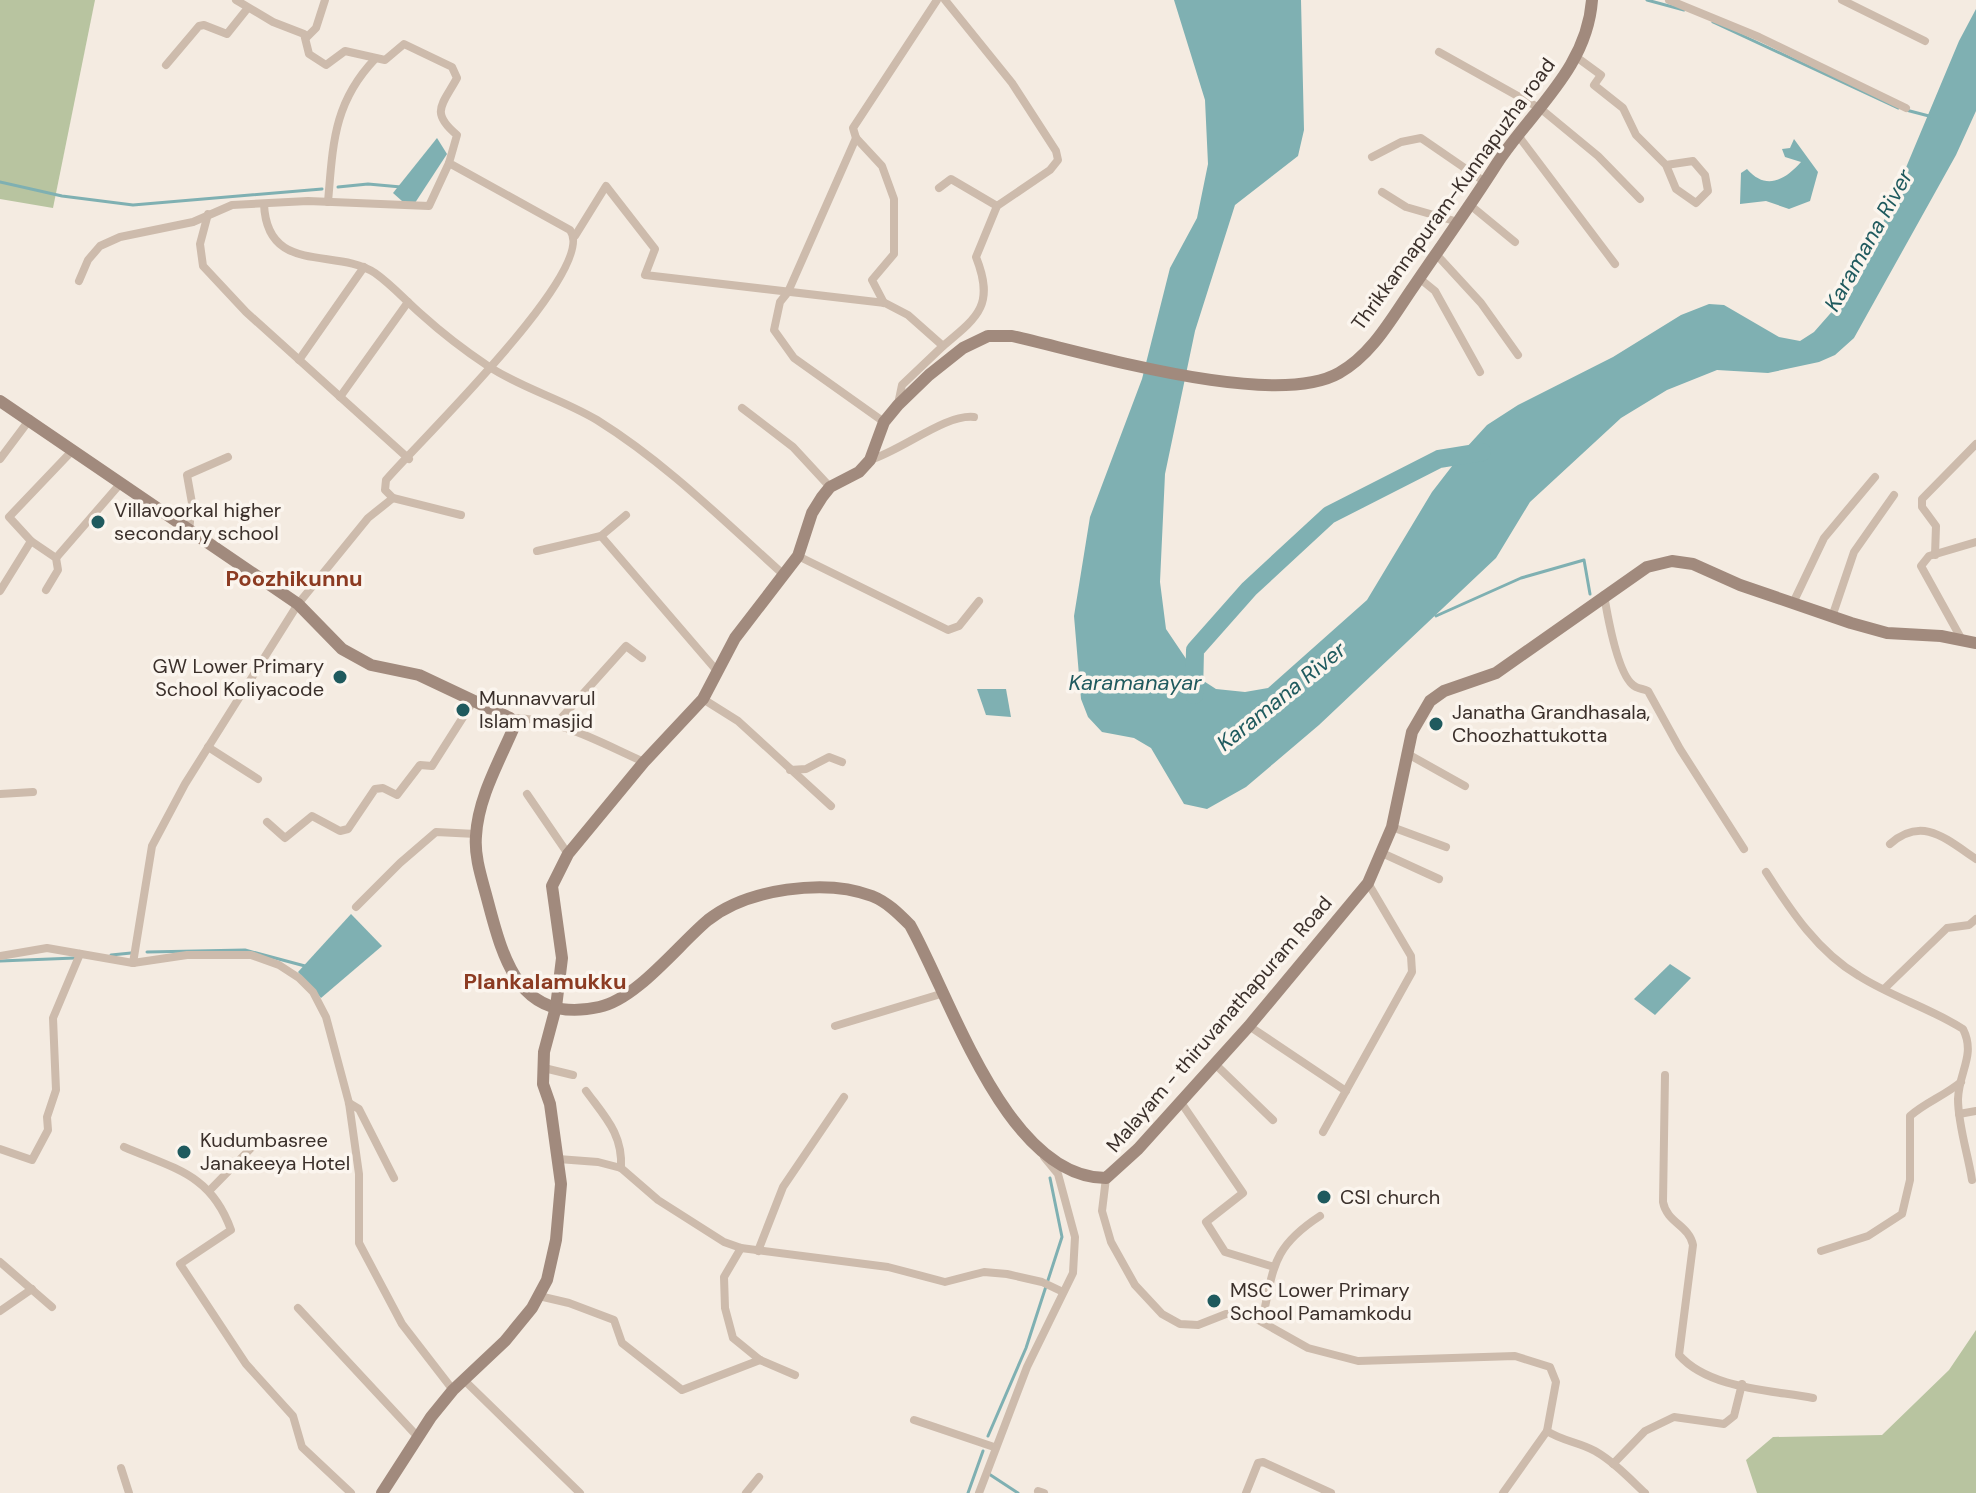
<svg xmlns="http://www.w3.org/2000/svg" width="1976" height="1493" font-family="'DM Sans',sans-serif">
<rect width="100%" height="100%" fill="#f4ebe1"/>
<!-- green -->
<g fill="#b8c4a0">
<polygon points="0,0 95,0 53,208 0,199"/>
<polygon points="1976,1330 1976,1493 1757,1493 1746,1460 1773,1437 1882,1435 1949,1370"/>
</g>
<!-- water -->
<g fill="#7fb0b2">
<polygon points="1174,0 1301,0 1304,130 1298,156 1235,205 1195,331 1165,474 1160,582 1166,629 1199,678 1216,689 1245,692 1268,688 1367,600 1432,492 1466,448 1487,425 1518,405 1613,357 1681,315 1709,304 1724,305 1779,337 1800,341 1814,332 1858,282 1959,41 1976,9 1976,111 1956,155 1854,338 1835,355 1819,362 1768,373 1717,370 1667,390 1621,418 1530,502 1496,558 1319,725 1246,787 1207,809 1184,804 1151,748 1134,738 1102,732 1088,717 1081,699 1074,616 1090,517 1142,379 1170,268 1197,218 1208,164 1205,100"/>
<polygon points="437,138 447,154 411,209 393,193"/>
<path d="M1794 139 1818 172 1810 201 1789 209 1766 201 1740 204 1741 173 1747 169C1766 191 1785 180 1801 162L1785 157 1782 149 1790 148Z"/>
<polygon points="977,689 1006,689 1011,717 986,715"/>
<polygon points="351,914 382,946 321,998 298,972"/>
<polygon points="1670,964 1691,978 1655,1015 1634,999"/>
</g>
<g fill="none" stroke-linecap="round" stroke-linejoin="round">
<!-- stream -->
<g stroke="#7fb0b2" stroke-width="3">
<polyline points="1647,0 1684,10"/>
<polyline points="1713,22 1898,108"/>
<polyline points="1906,110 1929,116"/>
<polyline points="0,182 62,196 133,205 322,189"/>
<polyline points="338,187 368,184 401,187"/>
<polyline points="1436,616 1521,578 1584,560 1590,594"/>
<polyline points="147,952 245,950 305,966"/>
<polyline points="111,955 131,953"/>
<polyline points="0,961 75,958"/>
<polyline points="988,1436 1026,1348 1062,1237 1050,1178"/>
<polyline points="989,1474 1018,1493"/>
<polyline points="968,1493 983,1451"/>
</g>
<!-- river -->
<polyline stroke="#7fb0b2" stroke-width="18" points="1194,695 1195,650 1249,589 1329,515 1439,459 1482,452"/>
<!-- street -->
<g stroke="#cdbbac" stroke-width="8">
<polyline points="1669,0 1759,37 1906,108"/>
<polyline points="1842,0 1925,41"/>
<polyline points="307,37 316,28 325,0"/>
<polyline points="1439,52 1541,109 1598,156 1640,199"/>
<polyline points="1575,56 1601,75 1594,85 1623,108 1636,135 1666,165 1676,189 1696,203 1708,191 1705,175 1693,161 1666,165"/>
<polyline points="166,65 199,26 204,25 227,34 247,9"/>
<polyline points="1517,134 1615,264"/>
<polyline points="856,138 788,292 780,302 774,330 794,358 884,422"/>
<polyline points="1372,157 1401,142 1421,138 1485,182"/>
<polyline points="939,188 951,179 997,206"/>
<polyline points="1382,192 1406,207 1458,222"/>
<path d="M328 202C333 145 333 103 375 59"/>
<path d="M264 204C267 276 336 247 375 273 392 285 405 300 421 314 442 333 464 350 488 366 521 388 562 399 597 420 666 463 724 521 784 575"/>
<polyline points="1470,205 1515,242"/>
<polyline points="208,214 200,244 203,266 246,312 409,459"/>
<polyline points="575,236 606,186 655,249 645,275 885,303 908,315 943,346 902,385 898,404"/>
<polyline points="1436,254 1481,303 1518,355"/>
<polyline points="1419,278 1435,291 1480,372"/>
<polyline points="79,281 88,260 100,246 120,237 193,222 232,205 308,201 429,206 449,163"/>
<polyline points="884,303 872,280 894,254 894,199 882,166 856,138 853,128 937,0"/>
<path d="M943 346C978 317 995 305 976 257L997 206 1050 170 1058 160 1056 151 1012 83 945 0"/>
<polyline points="299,360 364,267"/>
<polyline points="340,397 408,302"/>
<polyline points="742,408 793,447 830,487"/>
<polyline points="0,459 30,419"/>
<path d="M870 460C903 450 945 414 974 417"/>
<polyline points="393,498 461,515"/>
<polyline points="626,515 601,536 717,671"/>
<polyline points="189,531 192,503 187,475 228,457"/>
<polyline points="31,541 56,558 58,570 46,590"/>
<polyline points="537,551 601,536"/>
<polyline points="1935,555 1936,526 1922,507 1922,499 1976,444"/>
<polyline points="798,556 948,630 959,626 979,601"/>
<polyline points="56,558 120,484"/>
<polyline points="0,591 31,541 9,517 71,452"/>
<path d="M1604 595C1607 613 1618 679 1636 687 1640 689 1644 689 1648 691L1680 749 1744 849"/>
<polyline points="1793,603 1824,538 1875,477"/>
<polyline points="1832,617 1854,552 1894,495"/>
<polyline points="1962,640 1921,566 1929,556 1976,542"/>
<polyline points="703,699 738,721 831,806"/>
<path d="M510 718C557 717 601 743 644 762"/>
<polyline points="555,725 626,646 642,658"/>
<polyline points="208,747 258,779"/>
<polyline points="1406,753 1465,786"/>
<polyline points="790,770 806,769 829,757 842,762"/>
<polyline points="0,794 33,792"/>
<polyline points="527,794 568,854"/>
<polyline points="267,822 285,838 312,816 340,831 348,829 375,789 383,788 397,795 420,765 432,766 474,700"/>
<polyline points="1392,827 1446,847"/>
<path d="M1890 844C1922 816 1945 838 1976 859"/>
<polyline points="1382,853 1439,879"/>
<path d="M1766 872C1791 911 1818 952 1859 976 1892 997 1930 1008 1963 1029 1976 1055 1959 1071 1958 1099 1958 1125 1968 1154 1972 1180"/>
<polyline points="356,907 400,863 436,832 476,834"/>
<polyline points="0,956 47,948 133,963 187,955 251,955 279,965 299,978 313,992 326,1017 349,1103 359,1174 359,1243 402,1324 453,1390"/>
<path d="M133 963 152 846 185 784 298 604 368 518 393 498 385 490 386 480C413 447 600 269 570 230L449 163 457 135C429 112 443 104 457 78L452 67 404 44 385 60 345 51 326 65 309 54 304 34 273 22 236 0"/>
<polyline points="1884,989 1947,928 1969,925 1976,919"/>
<polyline points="835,1026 944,993"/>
<polyline points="1249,1026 1346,1091"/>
<polyline points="1214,1063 1273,1120"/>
<polyline points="544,1068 573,1075"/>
<path d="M1665 1075 1663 1202C1667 1223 1689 1225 1693 1245L1679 1355C1709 1389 1771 1390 1813 1398"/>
<path d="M586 1091C605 1117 623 1134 621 1168"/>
<polyline points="1180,1101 1243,1193 1206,1222 1225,1252 1274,1267"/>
<polyline points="349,1103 359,1109 394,1178"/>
<polyline points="1959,1114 1976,1111"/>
<polyline points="1323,1132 1412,972 1411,956 1368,883"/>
<path d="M124 1147C175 1169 211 1174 231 1230L180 1264 246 1364 293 1416 302 1447 351 1493"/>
<polyline points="0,1149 32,1160 48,1130 47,1117 56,1090 53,1018 80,954"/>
<polyline points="558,1159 598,1162 621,1168 658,1200 724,1242 741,1248 888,1267 945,1282 984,1272 1007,1274 1042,1282 1063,1292"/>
<path d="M1106 1178 1102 1211 1111 1242 1135 1285 1162 1314 1180 1324 1198 1325 1226 1314 1246 1313 1308 1348 1358 1361 1515 1356 1550 1367 1556 1382 1547 1431C1562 1441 1579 1442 1595 1451 1614 1462 1629 1478 1645 1493"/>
<polyline points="210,1190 257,1142"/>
<polyline points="741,1248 724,1277 725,1308 733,1338 760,1360 795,1375"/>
<polyline points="758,1251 783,1187 844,1097"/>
<path d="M1821 1251 1868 1236 1902 1214 1910 1180V1116C1926 1102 1944 1096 1961 1082"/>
<polyline points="0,1262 52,1307"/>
<polyline points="539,1296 569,1303 614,1320 622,1343 682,1390 760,1360"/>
<polyline points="298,1308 417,1436"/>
<polyline points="0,1311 32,1289"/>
<path d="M1262 1321C1274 1268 1271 1248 1320 1216"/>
<polyline points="464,1380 580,1493"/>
<polyline points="914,1420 994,1447"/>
<polyline points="1613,1464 1645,1431 1674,1417 1724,1424 1734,1416 1742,1384"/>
<polyline points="121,1468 129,1493"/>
<polyline points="1038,1491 1044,1493"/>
<polyline points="746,1493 759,1477"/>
<polyline points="979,1493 1027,1367 1073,1273 1075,1237 1058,1174 1044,1157"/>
<polyline points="1246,1493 1258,1463 1263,1462 1331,1493"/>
<polyline points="1503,1493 1547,1431"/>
</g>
<!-- secondary -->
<g stroke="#a18a7d" stroke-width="12">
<path d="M0 401 298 604 342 649 371 665 419 675 510 718 514 727C499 762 478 798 476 836 474 858 483 882 488 902 504 963 521 1024 599 1007 637 999 678 945 708 920 747 889 825 878 872 896 887 902 898 913 910 925 952 1000 1007 1178 1106 1178L1138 1149 1249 1026 1368 883 1392 827 1412 732 1430 701 1444 691 1496 673 1647 567 1672 561 1693 564 1740 585 1851 623 1887 633 1941 636 1976 643"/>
<path d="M382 1493 431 1417 453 1390 505 1341 532 1308 547 1280 556 1240 561 1184 550 1104 543 1084 544 1052 556 1007 562 958 552 886 568 854 644 762 703 699 735 638 798 556 812 513 822 497 830 487 859 472 870 460 884 422 898 405 929 375 963 348 988 336H1012C1088 353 1274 410 1339 373 1373 354 1393 316 1414 286 1441 246 1470 206 1496 165 1531 111 1587 69 1592 0"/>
</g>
</g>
<!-- markers -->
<g fill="#1f5a5e" stroke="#fbf5ee" stroke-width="3">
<circle cx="98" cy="522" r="8"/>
<circle cx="340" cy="677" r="8"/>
<circle cx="463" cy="710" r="8"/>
<circle cx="1436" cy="724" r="8"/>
<circle cx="184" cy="1152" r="8"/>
<circle cx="1324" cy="1197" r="8"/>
<circle cx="1214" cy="1301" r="8"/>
</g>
<g text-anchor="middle" stroke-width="7" stroke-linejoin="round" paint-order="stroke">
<!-- street labels -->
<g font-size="20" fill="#3b302b" stroke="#fbf5ee">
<text transform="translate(1453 194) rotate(-54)" y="7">Thrikkannapuram-Kunnapuzha road</text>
<text transform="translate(1219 1024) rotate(-49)" y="7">Malayam - thiruvanathapuram Road</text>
</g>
<!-- poi labels -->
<g font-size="20" fill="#3b302b" stroke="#fbf5ee" text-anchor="start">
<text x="114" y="517">Villavoorkal higher<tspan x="114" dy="23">secondary school</tspan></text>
<text x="324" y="673" text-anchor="end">GW Lower Primary<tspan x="324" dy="23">School Koliyacode</tspan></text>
<text x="479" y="705">Munnavvarul<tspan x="479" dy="23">Islam masjid</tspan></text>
<text x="1452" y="719">Janatha Grandhasala,<tspan x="1452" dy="23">Choozhattukotta</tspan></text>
<text x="200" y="1147">Kudumbasree<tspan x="200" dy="23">Janakeeya Hotel</tspan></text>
<text x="1340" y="1204">CSI church</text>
<text x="1230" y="1297">MSC Lower Primary<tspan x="1230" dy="23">School Pamamkodu</tspan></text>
</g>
<!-- water labels -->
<g font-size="22" font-style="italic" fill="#1f5a5e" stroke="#fbf5ee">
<text transform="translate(1868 240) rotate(-61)" y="8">Karamana River</text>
<text x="1135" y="690">Karamanayar</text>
<text transform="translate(1281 696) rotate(-39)" y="8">Karamana River</text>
</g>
<!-- neighbourhood labels -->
<g font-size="22" font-weight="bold" fill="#8c3b22" stroke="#fbf5ee">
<text x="294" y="586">Poozhikunnu</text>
<text x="545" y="989">Plankalamukku</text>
</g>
</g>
</svg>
